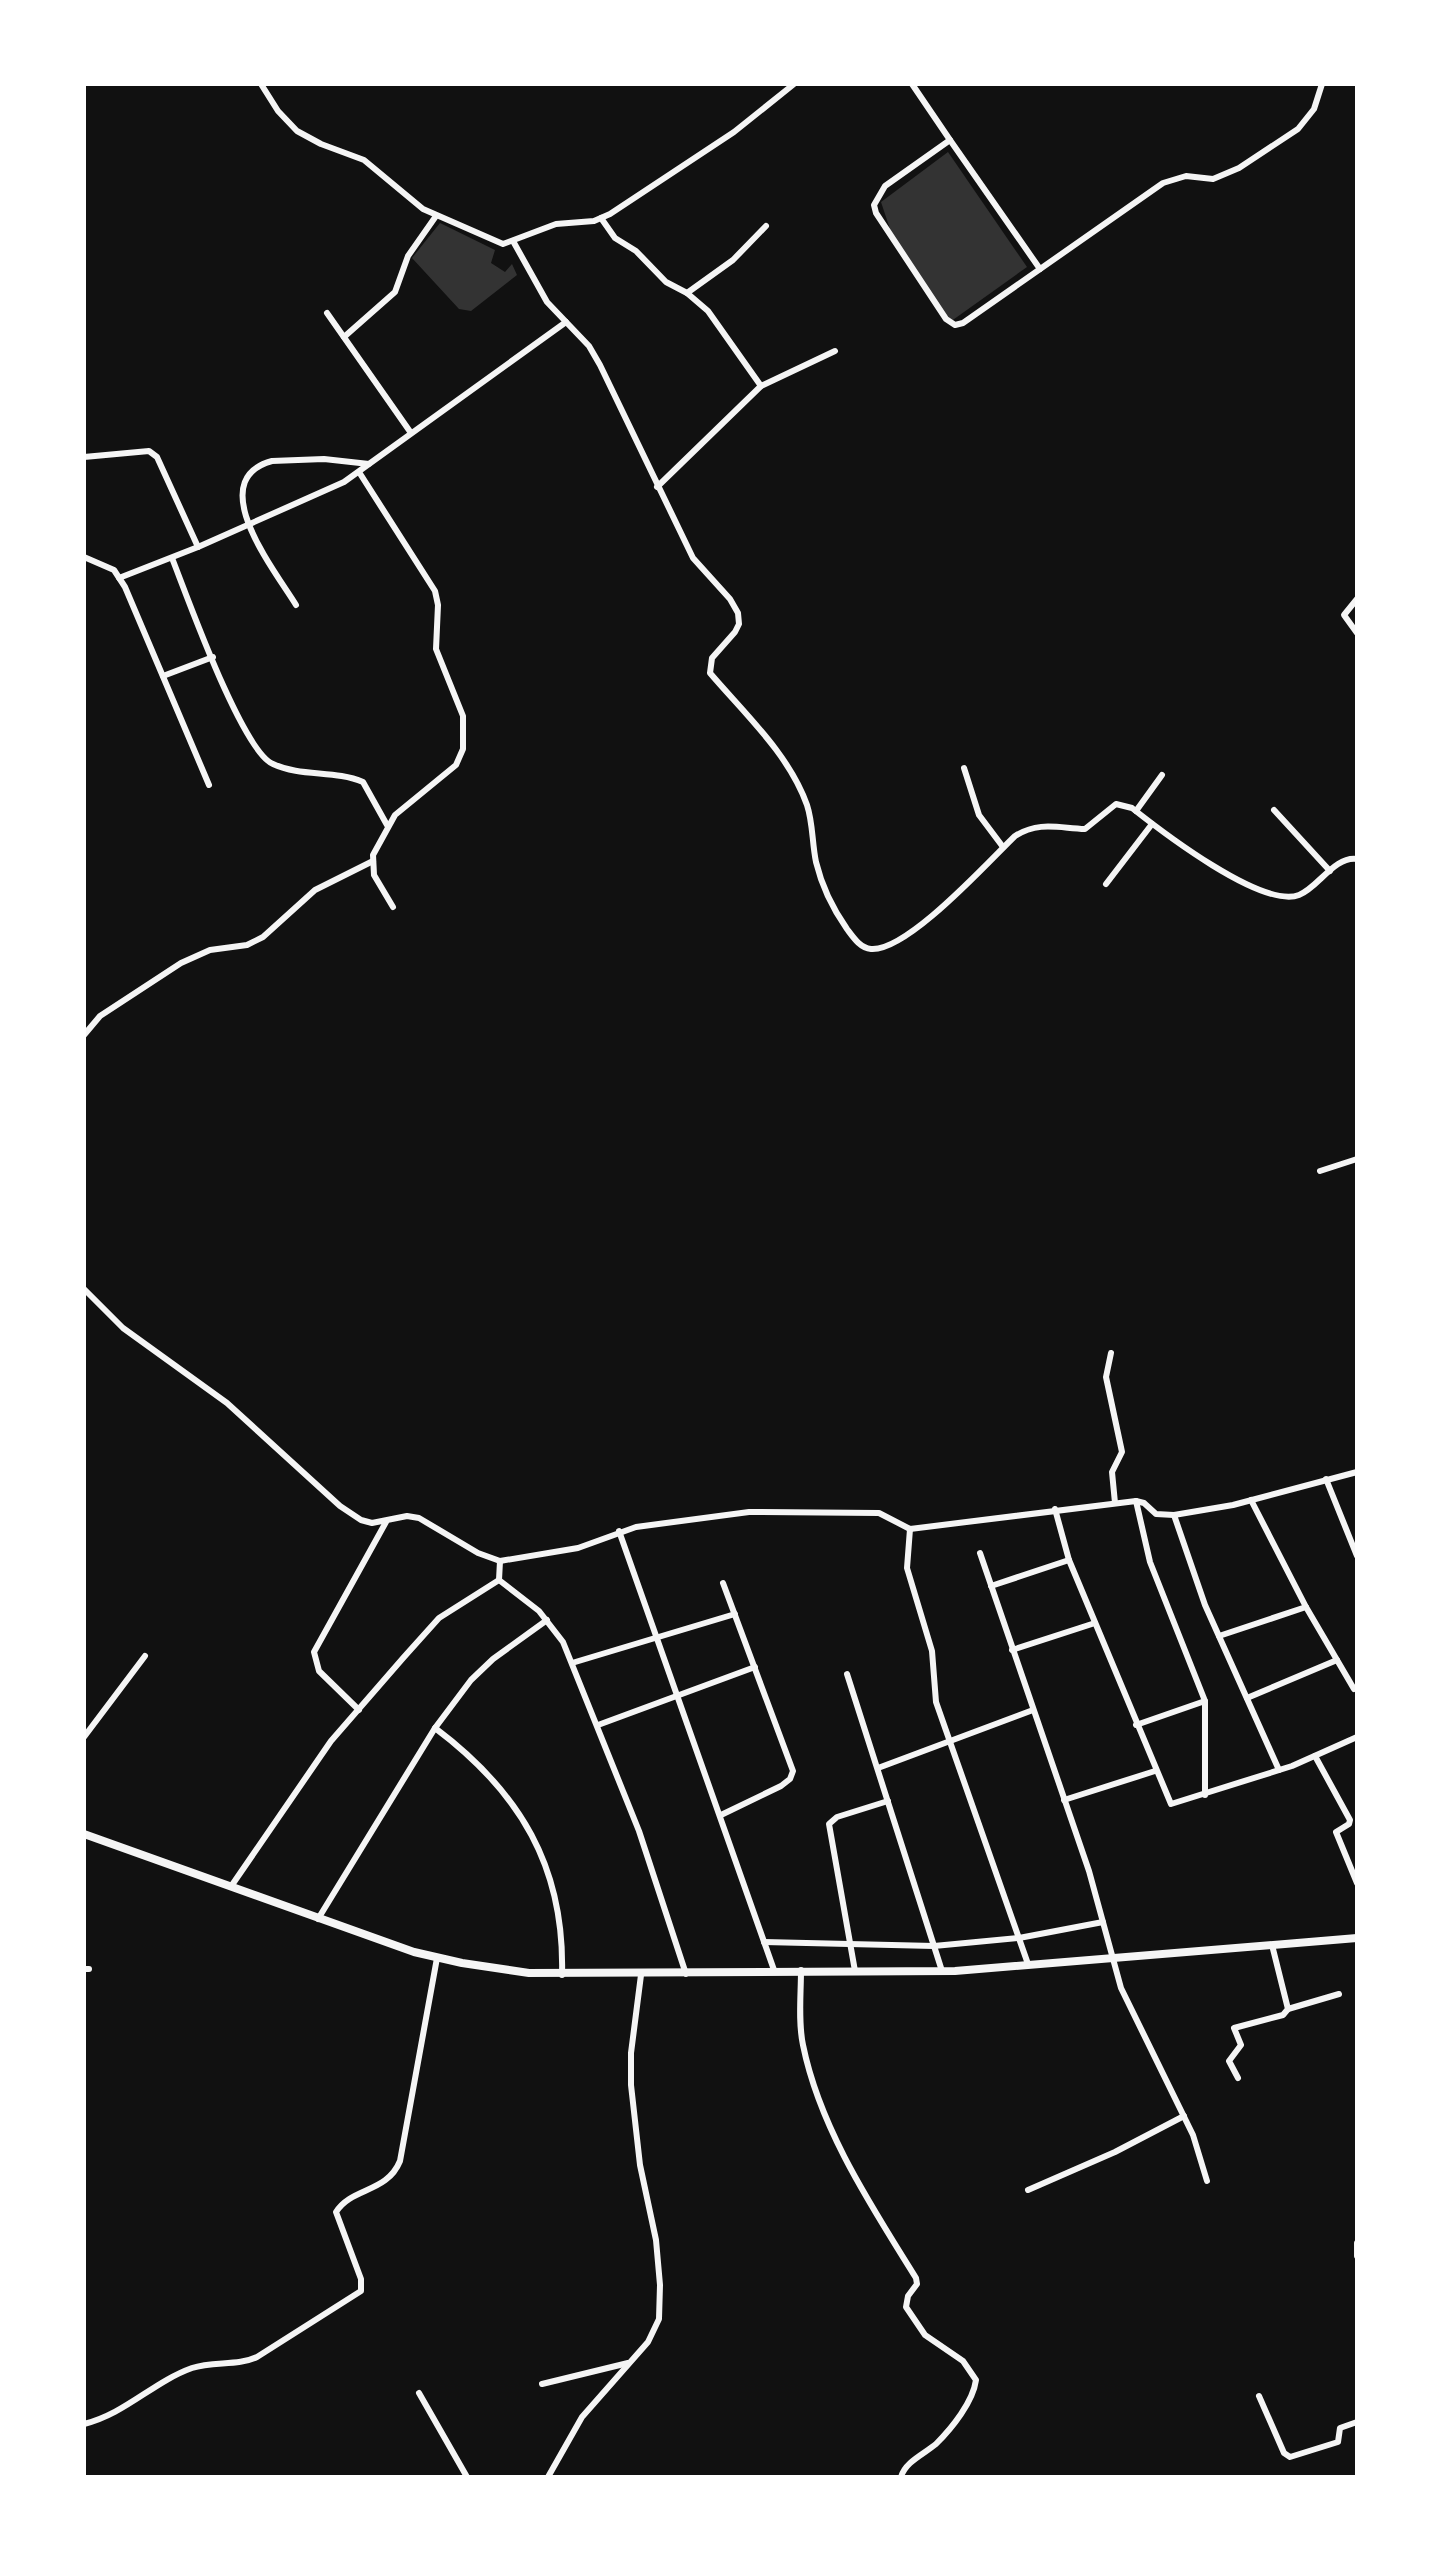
<svg xmlns="http://www.w3.org/2000/svg" width="1441" height="2561" font-family="'Exo 2',sans-serif">
<rect width="100%" height="100%" fill="#111"/>
<!-- water -->
<g fill="#333">
<polygon points="948,152 1027,267 950,322 892,235 881,202"/>
<polygon points="440,223 495,250 491,263 505,272 512,264 517,275 471,311 459,309 412,258"/>
</g>
<g fill="none" stroke-linecap="round" stroke-linejoin="round">
<!-- minor -->
<g stroke="#f5f5f5" stroke-width="6">
<polyline points="261,84 278,111 297,131 321,144 364,160 423,209 503,244 556,224 594,221 610,214 734,132 794,84"/>
<polyline points="912,84 950,140 885,186 874,205 876,213 946,319 955,325 963,323 1163,183 1186,176 1213,179 1239,168 1298,129 1314,109 1322,84"/>
<polyline points="950,140 1040,269"/>
<polyline points="601,218 615,238 636,251 666,282 687,293 708,311 761,386"/>
<path d="M513 241 547 302 589 346 600 365 693 558 730 599 738 613 739 624 735 632 712 658 710 673C744 713 789 754 807 805 813 823 812 843 816 862 822 887 833 909 847 929 853 937 860 948 871 949 907 952 988 862 1015 836 1039 821 1058 828 1085 829L1116 804 1132 808C1161 831 1262 909 1299 895 1319 887 1334 856 1357 859"/>
<polyline points="687,293 733,260 766,226"/>
<polyline points="327,313 411,433"/>
<polyline points="344,337 395,292 408,256 436,216"/>
<polyline points="84,457 149,451 157,457 198,547"/>
<polyline points="359,472 435,591 438,605 436,649 463,716 463,749 456,765 395,815 373,855 374,875 393,907"/>
<polyline points="657,487 761,386 835,351"/>
<polyline points="84,557 114,570 125,587 209,785"/>
<path d="M172 558C187 596 242 751 273 764 301 777 335 770 363 782L387 825"/>
<polyline points="119,578 198,547 344,482 566,322"/>
<polyline points="1357,599 1344,615 1357,633"/>
<path d="M296 605C276 572 202 480 272 461L324 459 369 464"/>
<polyline points="163,676 213,657"/>
<polyline points="964,768 979,815 1003,847"/>
<polyline points="1274,810 1330,871"/>
<polyline points="1136,811 1162,775"/>
<polyline points="1106,884 1152,824"/>
<polyline points="84,1035 100,1016 181,963 210,950 247,945 263,937 315,890 373,861"/>
<polyline points="1320,1171 1357,1159"/>
<polyline points="84,1289 123,1328 227,1403 340,1506 361,1520 372,1523 407,1516 419,1518 478,1553 500,1561 578,1548 636,1527 749,1512 879,1513 910,1529 1136,1501 1144,1503 1156,1514 1174,1515 1233,1505 1357,1472"/>
<polyline points="1111,1353 1106,1377 1122,1452 1112,1472 1115,1503"/>
<polyline points="1326,1479 1357,1556"/>
<polyline points="1251,1500 1306,1607 1354,1689"/>
<polyline points="1136,1501 1150,1562 1205,1701 1205,1795"/>
<polyline points="1055,1509 1069,1560 1171,1804 1292,1766 1357,1737"/>
<polyline points="1174,1515 1205,1605 1279,1770"/>
<polyline points="910,1529 907,1568 932,1651 936,1702 1028,1964"/>
<polyline points="619,1531 774,1970"/>
<polyline points="980,1553 1089,1871 1121,1988 1193,2135 1207,2181"/>
<polyline points="500,1561 499,1580 539,1611 563,1642 639,1831 686,1974"/>
<polyline points="991,1586 1069,1560"/>
<polyline points="1219,1636 1306,1607"/>
<polyline points="1012,1650 1095,1623"/>
<polyline points="572,1663 735,1614"/>
<polyline points="847,1674 942,1971"/>
<polyline points="1247,1698 1337,1660"/>
<polyline points="359,1710 319,1671 314,1652 386,1522"/>
<polyline points="598,1725 755,1667"/>
<polyline points="1136,1725 1205,1701"/>
<path d="M435 1728C520 1792 565 1867 562 1975"/>
<polyline points="84,1737 145,1656"/>
<polyline points="1315,1756 1350,1820 1349,1824 1336,1832 1357,1883"/>
<polyline points="878,1768 1033,1710"/>
<polyline points="1064,1800 1155,1771"/>
<polyline points="721,1815 781,1786 790,1779 793,1771 723,1583"/>
<polyline points="232,1885 331,1741 404,1657 439,1618 499,1580"/>
<polyline points="318,1919 435,1728 471,1680 493,1659 547,1620"/>
<polyline points="764,1942 934,1946 1019,1938 1103,1922"/>
<polyline points="84,1969 89,1969"/>
<path d="M801 1970C801 1994 798 2022 803 2045 820 2129 872 2207 916 2278L917 2284 908 2296 906 2307 925 2335 963 2361 976 2380C973 2402 952 2428 936 2444 924 2454 905 2462 901 2477"/>
<polyline points="855,1971 829,1824 837,1817 888,1801"/>
<polyline points="1288,2009 1339,1994"/>
<polyline points="1238,2078 1229,2061 1241,2045 1234,2028 1283,2015 1288,2009 1272,1945"/>
<polyline points="1028,2190 1115,2152 1184,2116"/>
<polyline points="1357,2243 1357,2256"/>
<polyline points="542,2384 628,2363"/>
<polyline points="419,2393 467,2477"/>
<polyline points="1259,2396 1284,2453 1290,2457 1338,2442 1340,2428 1357,2422"/>
<path d="M84 2424C125 2414 153 2382 192 2368 213 2361 238 2366 257 2357L361 2291V2279L336 2212C352 2187 387 2193 400 2161L437 1958"/>
<polyline points="548,2477 582,2417 648,2342 659,2319 660,2285 656,2240 640,2165 631,2085 631,2053 641,1975"/>
</g>
<!-- tertiary -->
<polyline stroke="#f5f5f5" stroke-width="8" points="84,1834 414,1952 462,1963 529,1973 955,1971 1357,1938"/>
</g>
<!-- border -->
<rect width="1441" height="2561" fill="none" stroke="#ffffff" stroke-width="172"/>
</svg>
